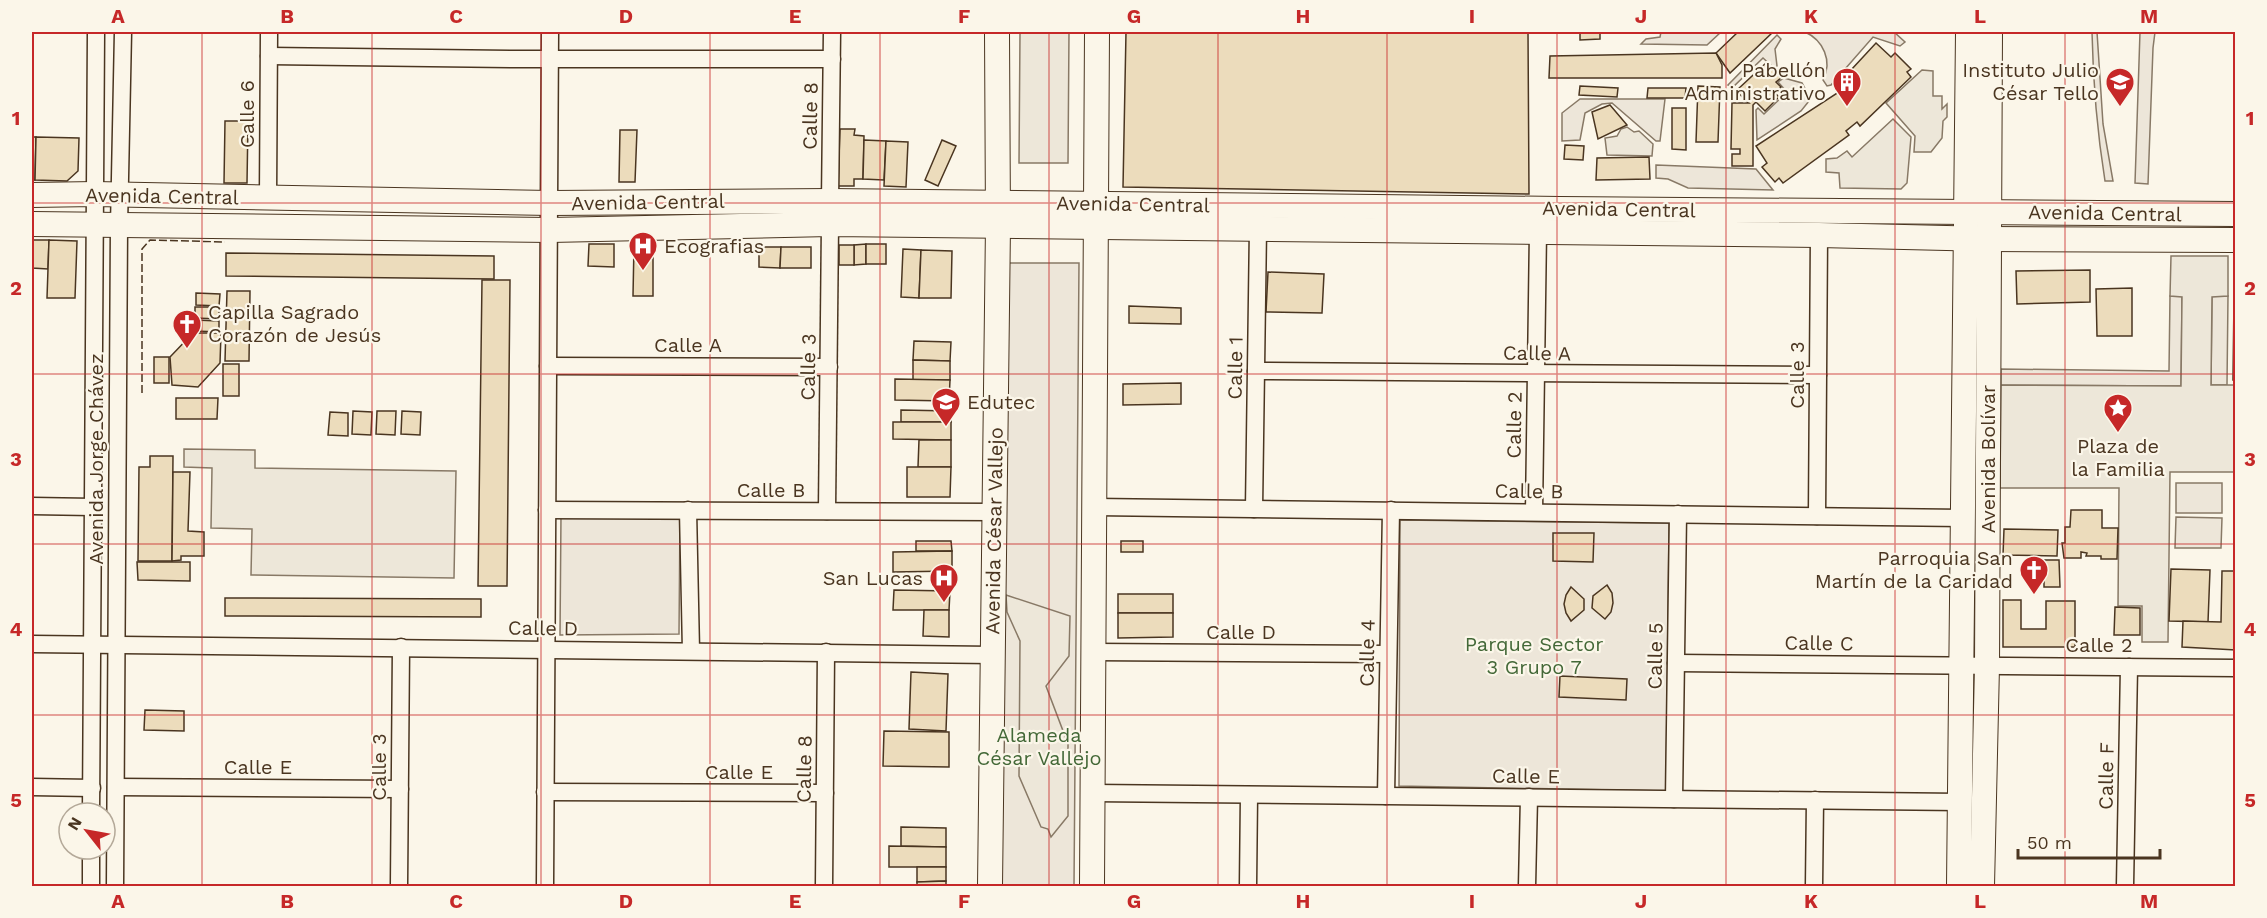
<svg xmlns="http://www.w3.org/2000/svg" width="2267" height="918" font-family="'Work Sans',sans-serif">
<rect width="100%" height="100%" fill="#fbf6e9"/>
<!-- green -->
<g fill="#ede6d9" stroke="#887966" stroke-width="1.5">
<polygon points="1661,32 1721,32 1707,45 1641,44 1646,39 1660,37"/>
<path d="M1805 32H1894L1905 42 1900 46 1873 37 1831 85 1827 86 1823 80C1833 61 1823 40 1805 32Z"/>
<path d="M2092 32H2097L2103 124 2113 181H2105C2097 131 2093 82 2092 32Z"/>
<polygon points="2140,32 2155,32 2153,48 2148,184 2135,183"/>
<polygon points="1777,35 1781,39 1775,49 1777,66 1774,68 1763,58 1733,87 1728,85"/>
<polygon points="1784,78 1802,83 1808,94 1809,101 1801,111 1757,140 1756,110 1758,108 1764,114 1787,92 1778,82"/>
<polygon points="1580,99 1665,99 1660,141 1656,141 1612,103 1602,104 1585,113 1580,140 1562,141 1562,113"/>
<polygon points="1656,165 1756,169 1773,190 1688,188 1668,179 1656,178"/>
<polygon points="1008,263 1079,263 1074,886 1001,886"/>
<polygon points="2170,296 2182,296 2181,386 2001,385 2001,369 2169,371"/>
<polygon points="2212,296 2228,296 2227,385 2211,385"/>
<rect x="2176" y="483" width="46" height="30"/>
<polygon points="680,514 679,634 560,635 561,515"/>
<polygon points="2176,517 2222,518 2221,548 2175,548"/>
<polygon points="1400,520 1669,523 1666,791 1399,786"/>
</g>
<!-- parking -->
<g fill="#ede7d9" stroke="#887966" stroke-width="1.5">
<polygon points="1020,32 1069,32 1068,163 1019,163"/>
<polygon points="1922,70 1933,71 1933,96 1942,96 1942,109 1947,104 1947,117 1943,121 1942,138 1931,152 1914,152 1915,136 1886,103"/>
<polygon points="1893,119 1911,137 1907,183 1901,189 1840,188 1839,173 1826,172 1826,159 1837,158 1847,151 1852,157"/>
<polygon points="1627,127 1634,132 1639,131 1653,144 1652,156 1607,155 1605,138 1617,136 1621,129"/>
<polygon points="2171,256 2228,256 2228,296 2212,297 2211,385 2235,385 2235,472 2170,472 2168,642 2142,642 2142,606 2118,606 2119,488 2000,488 2001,385 2181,386 2182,297 2170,296"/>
<polygon points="184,449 255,450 255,468 456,471 454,578 251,575 252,529 211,528 212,468 184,467"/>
<polygon points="1006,595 1070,616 1069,656 1046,686 1068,744 1068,816 1051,837 1048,829 1041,827 1019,776 1020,641 1007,612"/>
</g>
<!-- building -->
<g fill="#ecdcbc" stroke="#4a3520" stroke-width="1.5">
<polygon points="1126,32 1528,32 1529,194 1123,187"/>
<polygon points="1580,32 1600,32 1600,39 1580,40"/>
<polygon points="1738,32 1773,32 1730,73 1716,53"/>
<polygon points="1876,43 1891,57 1895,53 1911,69 1907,72 1911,77 1860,126 1857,122 1846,131 1849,135 1783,183 1779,178 1775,182 1762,167 1767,163 1756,146 1842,90 1839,83"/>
<polygon points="1716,53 1722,65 1722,78 1549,78 1550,56"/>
<polygon points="1766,63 1781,78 1776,82 1781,87 1775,93 1779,97 1765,111 1756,102 1753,105 1753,166 1732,166 1732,154 1740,154 1740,149 1731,149 1732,103 1749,103 1736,91"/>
<polygon points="1580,86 1618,88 1617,97 1579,95"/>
<polygon points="1698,86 1720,87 1718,142 1696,142"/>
<polygon points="1648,88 1686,88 1685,98 1647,98"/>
<polygon points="1610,105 1627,125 1598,139 1592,112"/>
<polygon points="1672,108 1686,108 1686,150 1672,149"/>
<polygon points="225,121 248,121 247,183 224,183"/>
<polygon points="840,129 855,129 854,135 864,136 863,179 854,179 854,186 838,186"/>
<polygon points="620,130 637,130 635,182 619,182"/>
<polygon points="32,137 36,137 35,180 32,180"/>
<polygon points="36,137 79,138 78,171 67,181 35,180"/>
<polygon points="864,140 886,141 884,180 863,179"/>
<polygon points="942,140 956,146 938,186 925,180"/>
<polygon points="886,141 908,142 906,187 884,186"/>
<polygon points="1565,145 1584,146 1583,160 1564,159"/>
<polygon points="1649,157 1650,179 1596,180 1597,158"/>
<polygon points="32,240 49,240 48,269 32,268"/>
<polygon points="49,240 77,241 75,298 47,298"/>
<polygon points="589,244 614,244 614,267 588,266"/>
<polygon points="866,244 866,264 854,265 854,245"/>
<rect x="866" y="244" width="20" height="20"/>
<polygon points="634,245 653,245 653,296 633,296"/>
<rect x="839" y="245" width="15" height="20"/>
<polygon points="759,247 781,247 780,268 759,267"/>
<polygon points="781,247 811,247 811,268 780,268"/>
<polygon points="903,249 921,250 919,298 901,297"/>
<polygon points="921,250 952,251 951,298 919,298"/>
<polygon points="226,253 494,256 494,279 226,276"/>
<polygon points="2090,270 2090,302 2017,304 2016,271"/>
<polygon points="1268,272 1324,274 1322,313 1266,312"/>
<polygon points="482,280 510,280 507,586 478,586"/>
<polygon points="2132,288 2132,336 2097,336 2096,289"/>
<polygon points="227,291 250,291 249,361 225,361"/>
<polygon points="196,293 220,294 219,306 196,305"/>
<polygon points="2234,298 2236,298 2236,380 2233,380"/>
<polygon points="1129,306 1181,308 1181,324 1129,323"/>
<polygon points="195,307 219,307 219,319 195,318"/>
<polygon points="195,320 219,321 219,332 195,331"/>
<polygon points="193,333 221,333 220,363 198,387 172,385 170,357"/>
<polygon points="914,341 951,342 950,361 913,360"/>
<rect x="154" y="357" width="15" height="26"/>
<polygon points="913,360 950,361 950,380 913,380"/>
<rect x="223" y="364" width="16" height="32"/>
<polygon points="895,379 950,380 949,401 895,400"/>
<polygon points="1181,383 1181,404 1123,405 1123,384"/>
<polygon points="176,398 218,398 217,419 176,419"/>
<polygon points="901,410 951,411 951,422 901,422"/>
<polygon points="353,411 372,412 371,435 352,434"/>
<polygon points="377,411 396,411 395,435 376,434"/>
<polygon points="402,411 421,412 420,435 401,434"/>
<polygon points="330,412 348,413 348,436 328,435"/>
<polygon points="893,422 951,422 951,440 893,439"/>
<polygon points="919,440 951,440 951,467 918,467"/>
<polygon points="150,456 173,456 172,561 138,561 139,467 150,467"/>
<polygon points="907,467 951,467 950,497 907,497"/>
<polygon points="173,472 190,472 188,531 204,532 204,556 181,556 181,560 172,561"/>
<polygon points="2071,510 2102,510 2102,528 2118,528 2117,559 2101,559 2101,556 2086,556 2087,553 2081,552 2081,558 2064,558 2062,543 2065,543 2065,527 2070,527"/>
<polygon points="2004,529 2058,530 2057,556 2003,555"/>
<polygon points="1553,533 1594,533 1593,562 1553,561"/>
<polygon points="916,541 951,541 952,551 916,551"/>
<rect x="1121" y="541" width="22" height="11"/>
<polygon points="952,551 952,571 893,572 893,552"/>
<polygon points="2044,560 2059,560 2060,587 2044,587"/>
<polygon points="137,562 190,562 190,581 138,580"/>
<polygon points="2171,569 2210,570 2208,622 2169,621"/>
<polygon points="2222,571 2236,571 2236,650 2182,647 2183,621 2221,622"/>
<polygon points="1607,585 1612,593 1613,603 1611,612 1605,619 1592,608 1593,596"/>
<polygon points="1571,587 1584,599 1584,610 1571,621 1566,613 1564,604 1566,595"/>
<polygon points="894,590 950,591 949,610 893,610"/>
<rect x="1118" y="594" width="55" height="19"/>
<polygon points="225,598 481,599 481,617 225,616"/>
<polygon points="2003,600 2021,600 2021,629 2046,629 2046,601 2075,601 2075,647 2003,647"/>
<polygon points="2115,607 2140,608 2140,635 2114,635"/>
<polygon points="924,610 949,610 949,637 923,636"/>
<polygon points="1118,613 1173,613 1173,637 1118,638"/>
<polygon points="911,672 948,674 946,731 909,729"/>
<polygon points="1560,676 1627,679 1626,700 1559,697"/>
<polygon points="145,710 184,711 184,731 144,730"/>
<polygon points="884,731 949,732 949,767 883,766"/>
<polygon points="901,827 946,828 946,847 901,846"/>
<polygon points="889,846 946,847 946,867 889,867"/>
<polygon points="917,867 946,867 946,881 917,882"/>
<polygon points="946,881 946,886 917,886 917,882"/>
</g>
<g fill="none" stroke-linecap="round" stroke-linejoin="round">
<!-- street casing -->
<g stroke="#4a3520" stroke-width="19">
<g id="street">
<polyline points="269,56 518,59 832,59"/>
<polyline points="268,197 269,32"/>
<polyline points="830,201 832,32"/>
<polyline points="548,366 829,367"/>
<polyline points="1256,371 1818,375"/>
<polyline points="32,506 93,507"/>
<polyline points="1095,507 1963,518"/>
<polyline points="1254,509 1258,228"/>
<polyline points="547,510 994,512"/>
<polyline points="688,510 691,651"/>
<polyline points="827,511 830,224"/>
<polyline points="1534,512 1538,231"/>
<polyline points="1817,516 1819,235"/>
<polyline points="32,644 993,655"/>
<polyline points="1094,652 1388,654"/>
<polyline points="1676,663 2236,668"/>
<polyline points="32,787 92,788"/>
<polyline points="116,787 400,789"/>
<polyline points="545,792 825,793"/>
<polyline points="1092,793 1960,802"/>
<polyline points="1386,796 1391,510"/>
<polyline points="1674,799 1678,514"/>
<polyline points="91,813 96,32"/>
<polyline points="91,886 91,849"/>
<polyline points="115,886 119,226 123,32"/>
<polyline points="399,886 401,647"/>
<polyline points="545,886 550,32"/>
<polyline points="824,886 826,652"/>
<polyline points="1248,886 1249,795"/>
<polyline points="1527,886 1529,797"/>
<polyline points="1814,886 1815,800"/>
<polyline points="2125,886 2129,667"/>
</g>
</g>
<!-- secondary casing -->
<g stroke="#4a3520" stroke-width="26">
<g id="secondary">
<polyline points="32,195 95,194 550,203 830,201 1560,209 2236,214"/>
<polyline points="32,224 550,230 830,224 1819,235 1989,239 2236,240"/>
<polyline points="990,886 998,225 997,32"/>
<polyline points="1092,886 1097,32"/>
<polyline points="1959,886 1968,32"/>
<polyline points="1982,886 1987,666 1990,32"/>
</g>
</g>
<!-- street -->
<use href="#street" stroke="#fbf6e9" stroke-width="16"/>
<!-- secondary -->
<use href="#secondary" stroke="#fbf6e9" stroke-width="24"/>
<!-- fence -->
<polyline stroke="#4a3520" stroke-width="1.5" stroke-dasharray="8 3" stroke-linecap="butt" points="142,393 142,249 150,240 225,242"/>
</g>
<!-- grid -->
<path fill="none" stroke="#c62828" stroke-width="1.5" stroke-opacity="0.55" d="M202 32V886M372 32V886M541 32V886M710 32V886M880 32V886M1049 32V886M1218 32V886M1387 32V886M1557 32V886M1726 32V886M1895 32V886M2065 32V886M32 203H2236M32 374H2236M32 544H2236M32 715H2236"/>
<!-- icons -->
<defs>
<g id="building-pin" transform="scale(1.5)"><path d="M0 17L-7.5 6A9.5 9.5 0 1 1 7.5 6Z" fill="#c62828" stroke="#fbf6e9"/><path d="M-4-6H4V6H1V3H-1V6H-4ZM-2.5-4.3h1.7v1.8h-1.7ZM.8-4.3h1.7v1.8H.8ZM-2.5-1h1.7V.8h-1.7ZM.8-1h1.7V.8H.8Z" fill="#fff"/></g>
<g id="university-pin" transform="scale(1.5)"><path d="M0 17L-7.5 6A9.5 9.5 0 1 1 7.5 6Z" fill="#c62828" stroke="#fbf6e9"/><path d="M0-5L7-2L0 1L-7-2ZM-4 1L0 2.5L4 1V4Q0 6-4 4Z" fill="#fff"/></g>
<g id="hospital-pin" transform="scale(1.5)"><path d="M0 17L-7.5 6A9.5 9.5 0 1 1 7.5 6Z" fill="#c62828" stroke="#fbf6e9"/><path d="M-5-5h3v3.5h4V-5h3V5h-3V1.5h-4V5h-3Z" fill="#fff"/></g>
<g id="church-pin" transform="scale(1.5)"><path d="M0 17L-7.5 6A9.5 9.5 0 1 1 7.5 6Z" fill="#c62828" stroke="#fbf6e9"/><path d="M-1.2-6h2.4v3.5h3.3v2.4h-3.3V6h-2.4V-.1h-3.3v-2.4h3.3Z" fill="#fff"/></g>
<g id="sight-pin" transform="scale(1.5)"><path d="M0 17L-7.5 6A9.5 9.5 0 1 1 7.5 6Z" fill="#c62828" stroke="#fbf6e9"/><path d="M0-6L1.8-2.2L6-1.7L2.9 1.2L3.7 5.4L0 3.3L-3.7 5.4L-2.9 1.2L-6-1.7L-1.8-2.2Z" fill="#fff"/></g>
</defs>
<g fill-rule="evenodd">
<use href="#building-pin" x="1847" y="82"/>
<use href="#university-pin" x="2120" y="82"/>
<use href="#hospital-pin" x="643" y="246"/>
<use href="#church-pin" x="187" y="324"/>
<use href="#university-pin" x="946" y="402"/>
<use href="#sight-pin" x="2118" y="408"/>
<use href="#church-pin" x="2034" y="570"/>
<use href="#hospital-pin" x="944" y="578"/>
</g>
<g text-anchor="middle" stroke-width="4.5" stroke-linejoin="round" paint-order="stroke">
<!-- poi labels -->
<g font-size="20" fill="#4a3520" stroke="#fbf6e9" text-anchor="end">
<text x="1826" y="77">Pabellón<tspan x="1826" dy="23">Administrativo</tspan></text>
<text x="2099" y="77">Instituto Julio<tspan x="2099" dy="23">César Tello</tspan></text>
<text x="664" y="253" text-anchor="start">Ecografias</text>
<text x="208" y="319" text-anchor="start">Capilla Sagrado<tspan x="208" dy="23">Corazón de Jesús</tspan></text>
<text x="967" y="409" text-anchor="start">Edutec</text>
<text x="2118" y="453" text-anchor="middle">Plaza de<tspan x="2118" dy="23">la Familia</tspan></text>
<text x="2013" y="565">Parroquia San<tspan x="2013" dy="23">Martín de la Caridad</tspan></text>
<text x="923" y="585">San Lucas</text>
</g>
<!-- street labels -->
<g font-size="20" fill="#4a3520" stroke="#fbf6e9">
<text transform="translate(247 114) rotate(-90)" y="7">Calle 6</text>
<text transform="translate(810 116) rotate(-89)" y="7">Calle 8</text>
<text transform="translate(162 196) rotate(1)" y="7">Avenida Central</text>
<text transform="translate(648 202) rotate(-1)" y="7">Avenida Central</text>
<text transform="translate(1133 204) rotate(1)" y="7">Avenida Central</text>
<text transform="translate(1619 209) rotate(1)" y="7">Avenida Central</text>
<text transform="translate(2105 213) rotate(1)" y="7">Avenida Central</text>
<text x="688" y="352">Calle A</text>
<text transform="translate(1537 353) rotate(1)" y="7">Calle A</text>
<text transform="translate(808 367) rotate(-89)" y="7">Calle 3</text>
<text transform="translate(1235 368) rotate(-89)" y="7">Calle 1</text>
<text transform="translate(1797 375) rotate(-90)" y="7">Calle 3</text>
<text transform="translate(1514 425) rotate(-89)" y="7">Calle 2</text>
<text transform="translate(96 459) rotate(-90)" y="7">Avenida Jorge Chávez</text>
<text transform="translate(1988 459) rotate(-90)" y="7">Avenida Bolívar</text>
<text x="771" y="497">Calle B</text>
<text transform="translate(1529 491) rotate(1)" y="7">Calle B</text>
<text transform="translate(994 531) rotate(-89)" y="7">Avenida César Vallejo</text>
<text transform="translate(543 628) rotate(1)" y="7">Calle D</text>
<text x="1241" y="639">Calle D</text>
<text transform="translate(1819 643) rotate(1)" y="7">Calle C</text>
<text x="2099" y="652">Calle 2</text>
<text transform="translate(1367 653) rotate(-89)" y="7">Calle 4</text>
<text transform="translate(1655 656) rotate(-89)" y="7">Calle 5</text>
<text x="258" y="774">Calle E</text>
<text transform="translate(379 767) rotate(-90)" y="7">Calle 3</text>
<text transform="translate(804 769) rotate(-89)" y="7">Calle 8</text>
<text x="739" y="779">Calle E</text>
<text transform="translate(1526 776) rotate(1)" y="7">Calle E</text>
<text transform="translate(2106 776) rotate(-89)" y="7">Calle F</text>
</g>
<!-- park labels -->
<g font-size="20" fill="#436837" stroke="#fbf6e9">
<text x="1534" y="651">Parque Sector<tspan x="1534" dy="23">3 Grupo 7</tspan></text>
<text x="1039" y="742">Alameda<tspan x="1039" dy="23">César Vallejo</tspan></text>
</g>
</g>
<!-- border -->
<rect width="2267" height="918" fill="none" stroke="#fbf6e9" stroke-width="66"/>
<!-- north arrow -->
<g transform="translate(87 831) rotate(301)"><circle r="28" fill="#fbf6e9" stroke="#b4a999" stroke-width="1.5"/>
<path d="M0-4.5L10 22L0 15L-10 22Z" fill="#c62828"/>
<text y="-9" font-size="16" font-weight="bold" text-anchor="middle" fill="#4a3520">N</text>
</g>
<!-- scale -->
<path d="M2018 849v9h142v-9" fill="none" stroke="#4a3520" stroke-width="3"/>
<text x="2027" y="849" font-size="18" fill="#4a3520" stroke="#fbf6e9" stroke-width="4.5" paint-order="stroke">50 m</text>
<rect x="33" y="33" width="2201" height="852" fill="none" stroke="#c62828" stroke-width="2"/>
<g font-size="20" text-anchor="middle" font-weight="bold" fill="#c62828">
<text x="118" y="23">A</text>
<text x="287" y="23">B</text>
<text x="456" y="23">C</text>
<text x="626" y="23">D</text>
<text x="795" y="23">E</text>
<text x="964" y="23">F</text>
<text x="1134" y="23">G</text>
<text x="1303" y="23">H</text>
<text x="1472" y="23">I</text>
<text x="1641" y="23">J</text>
<text x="1811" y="23">K</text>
<text x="1980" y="23">L</text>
<text x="2149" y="23">M</text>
<text x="16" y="125">1</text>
<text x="2250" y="125">1</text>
<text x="16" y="295">2</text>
<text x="2250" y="295">2</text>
<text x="16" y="466">3</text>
<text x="2250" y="466">3</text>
<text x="16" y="636">4</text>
<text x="2250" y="636">4</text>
<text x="16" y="807">5</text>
<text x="2250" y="807">5</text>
<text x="118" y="908">A</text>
<text x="287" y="908">B</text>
<text x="456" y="908">C</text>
<text x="626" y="908">D</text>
<text x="795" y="908">E</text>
<text x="964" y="908">F</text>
<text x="1134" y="908">G</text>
<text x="1303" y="908">H</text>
<text x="1472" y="908">I</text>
<text x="1641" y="908">J</text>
<text x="1811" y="908">K</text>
<text x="1980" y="908">L</text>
<text x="2149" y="908">M</text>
</g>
</svg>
